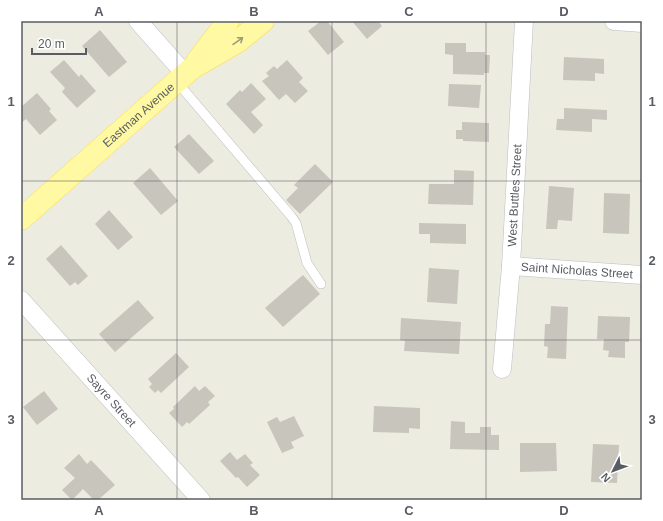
<svg xmlns="http://www.w3.org/2000/svg" width="663" height="521" font-family="Arial,sans-serif">
<rect width="100%" height="100%" fill="#edece0"/>
<!-- building -->
<g fill="#c8c5bd">
<polygon points="321,21 327,21 344,42 328,55 308,31"/>
<polygon points="352,21 378,21 382,26 367,39"/>
<polygon points="100,30 127,62 109,77 82,46"/>
<polygon points="445,43 466,43 466,52 485,52 485,55 490,55 489,73 484,73 484,75 453,74 453,55 445,54"/>
<polygon points="564,57 604,59 604,74 595,73 595,81 563,80"/>
<polygon points="64,60 79,77 81,74 96,91 77,108 62,92 65,88 50,72"/>
<polygon points="287,60 303,78 299,82 308,91 295,103 286,94 279,100 262,81 269,76 266,73 274,66 277,69"/>
<polygon points="251,83 266,99 251,112 263,125 254,134 226,104 240,90 242,92"/>
<polygon points="449,84 481,85 479,108 448,106"/>
<polygon points="37,93 51,109 49,111 57,120 40,135 26,119 21,123 21,107"/>
<polygon points="564,108 607,110 607,120 592,119 592,132 556,130 557,119 564,119"/>
<polygon points="462,122 489,123 489,142 463,141 463,139 456,139 456,130 462,130"/>
<polygon points="189,134 214,161 199,174 174,147"/>
<polygon points="315,164 333,182 300,214 286,200 298,188 294,185"/>
<polygon points="150,168 178,201 161,215 133,183"/>
<polygon points="454,170 474,171 473,205 428,204 429,184 454,184"/>
<polygon points="549,186 574,188 572,221 558,220 557,229 546,229"/>
<polygon points="604,193 630,194 629,234 603,233"/>
<polygon points="109,210 133,237 118,250 95,224"/>
<polygon points="419,223 466,224 466,244 430,243 430,234 419,234"/>
<polygon points="61,245 88,276 78,285 75,282 70,286 46,259"/>
<polygon points="429,268 459,270 457,304 427,302"/>
<polygon points="303,275 320,294 283,327 265,308"/>
<polygon points="138,300 154,318 115,352 99,334"/>
<polygon points="551,306 568,307 566,359 547,358 548,347 544,346 545,324 550,324"/>
<polygon points="598,316 630,317 629,342 625,342 625,358 608,357 609,351 603,350 604,339 597,339"/>
<polygon points="401,318 461,322 459,354 404,351 405,341 400,340"/>
<polygon points="176,353 189,367 161,393 158,390 155,393 149,387 152,384 148,379"/>
<polygon points="195,386 199,391 205,386 215,396 208,402 210,405 189,424 187,422 182,427 169,413 174,409 173,407"/>
<polygon points="44,391 58,409 37,425 23,407"/>
<polygon points="374,406 420,408 420,429 409,428 409,433 373,432"/>
<polygon points="294,416 304,436 291,442 294,448 282,453 267,422 277,417 280,422"/>
<polygon points="451,421 465,422 465,433 480,433 480,427 491,427 491,435 499,435 499,450 450,449"/>
<polygon points="520,443 556,443 557,471 520,472"/>
<polygon points="593,444 619,445 617,483 591,482"/>
<polygon points="230,452 237,460 245,454 253,463 250,465 260,475 247,487 238,477 236,478 220,461"/>
<polygon points="79,454 87,464 91,460 115,485 98,500 94,500 83,489 72,500 62,490 75,478 64,468"/>
</g>
<g fill="none" stroke-linecap="round" stroke-linejoin="round">
<!-- lane casing -->
<g stroke="#bbbdc3" stroke-width="10">
<polyline id="lane" points="177,82 291,216 296,223 307,263 321,284"/>
</g>
<!-- street casing -->
<g stroke="#bbbdc3" stroke-width="19">
<g id="street">
<polyline points="138,21 185,74"/>
<polyline points="614,21 642,23"/>
<path id="s1" d="M511 266 642 275"/>
<path id="s2" d="M21 300 201 500"/>
<path id="s3" d="M502 369 511 266 524 21"/>
</g>
</g>
<!-- primary casing -->
<g stroke="#fcdc4b" stroke-width="23">
<g id="primary">
<polyline points="198,60 228,21"/>
<path id="s4" d="M21 219 192 68 237 42 263 21"/>
</g>
</g>
<!-- lane -->
<use href="#lane" stroke="#fff" stroke-width="9"/>
<!-- street -->
<use href="#street" stroke="#fff" stroke-width="18"/>
<!-- primary -->
<use href="#primary" stroke="#fff9a3" stroke-width="22"/>
</g>
<!-- one-way arrows -->
<defs><path id="oneway-shaft" d="M-6 0H5M1.5-3L5.5 0L1.5 3" fill="none" stroke-width="1.6" stroke-linecap="round" stroke-linejoin="round"/></defs>
<use stroke="#9b9b7c" href="#oneway-shaft" transform="translate(238 41) rotate(-35)"/>
<!-- grid -->
<path fill="none" stroke="#595c62" stroke-width="1" stroke-opacity="0.55" d="M177 21V500M332 21V500M486 21V500M21 181H642M21 340H642"/>
<g text-anchor="middle" stroke-width="3" stroke-linejoin="round" paint-order="stroke">
<!-- street labels -->
<g font-size="12" fill="#595c62" stroke="#fff">
<text dy="4" stroke="none"><textPath href="#s4" startOffset="157">Eastman Avenue</textPath></text>
<text dy="4" stroke="none"><textPath href="#s3" startOffset="174">West Buttles Street</textPath></text>
<text dy="4" stroke="none"><textPath href="#s1" startOffset="66">Saint Nicholas Street</textPath></text>
<text dy="4" stroke="none"><textPath href="#s2" startOffset="135">Sayre Street</textPath></text>
</g>
</g>
<!-- border -->
<rect width="663" height="521" fill="none" stroke="#ffffff" stroke-width="44"/>
<!-- north arrow -->
<g transform="translate(613 471) rotate(228)" stroke="#ffffff" stroke-width="3" paint-order="stroke">
<path d="M0-3L7 15L0 10L-7 15Z" fill="#595c62"/>
<text y="-6" font-size="11" font-weight="bold" text-anchor="middle" fill="#595c62">N</text>
</g>
<!-- scale -->
<path d="M32 48v6h54v-6" fill="none" stroke="#595c62" stroke-width="2"/>
<text x="38" y="48" font-size="12" fill="#595c62" stroke="#ffffff" stroke-width="3" paint-order="stroke">20 m</text>
<rect x="22" y="22" width="619" height="477" fill="none" stroke="#595c62" stroke-width="1.5"/>
<g font-size="13" text-anchor="middle" font-weight="bold" fill="#595c62">
<text x="99" y="16">A</text>
<text x="254" y="16">B</text>
<text x="409" y="16">C</text>
<text x="564" y="16">D</text>
<text x="11" y="106">1</text>
<text x="652" y="106">1</text>
<text x="11" y="265">2</text>
<text x="652" y="265">2</text>
<text x="11" y="424">3</text>
<text x="652" y="424">3</text>
<text x="99" y="515">A</text>
<text x="254" y="515">B</text>
<text x="409" y="515">C</text>
<text x="564" y="515">D</text>
</g>
</svg>
